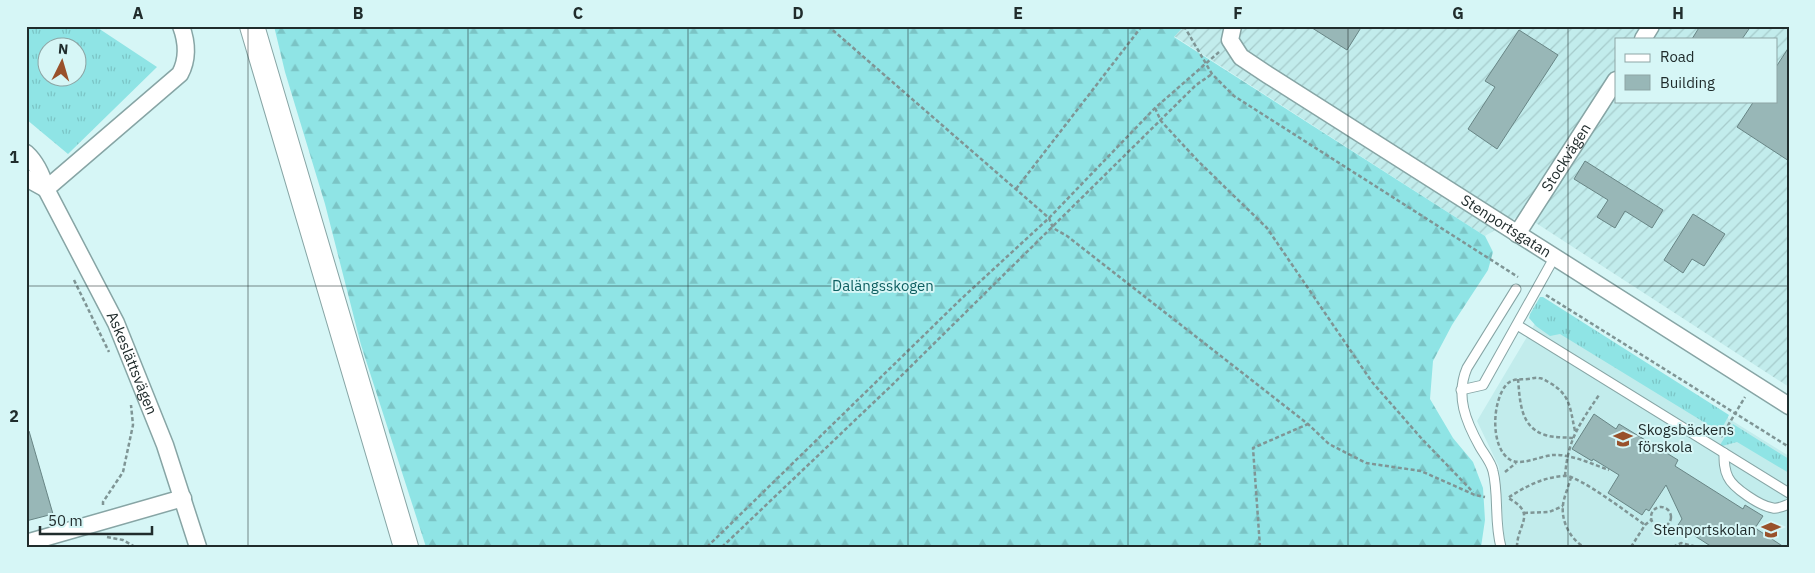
<svg xmlns="http://www.w3.org/2000/svg" width="1815" height="573" font-family="'IBM Plex Sans',sans-serif">
<defs>
<pattern id="industrial-furrows" width="10" height="10" patternUnits="userSpaceOnUse" patternTransform="scale(1.25)"><rect width="10" height="10" fill="#c2ecec"/><path d="M-1 1l2-2M0 10L10 0M9 11l2-2" fill="none" stroke="#a6cbcb"/></pattern>
<pattern id="grass-tufts" width="24" height="20" patternUnits="userSpaceOnUse" patternTransform="scale(1.25)"><rect width="24" height="20" fill="#8fe4e5"/><path d="M3 7l-1-3M5 7V3M7 7l1-3M15 17l-1-3M17 17v-4M19 17l1-3" fill="none" stroke="#7bc4c5"/></pattern>
<pattern id="forest-firs" width="22" height="20" patternUnits="userSpaceOnUse" patternTransform="scale(1.25)"><rect width="22" height="20" fill="#8fe4e5"/><path d="M5 1l3.5 6h-7zM16 11l3.5 6h-7z" fill="#7bc4c5"/></pattern>
</defs>
<rect width="100%" height="100%" fill="#d6f6f6"/>
<!-- built -->
<polygon fill="#c2ecec" points="1546,305 1789,456 1789,547 1505,547 1499,467 1477,421"/>
<!-- industrial -->
<path fill="url(#industrial-furrows)" fill-rule="evenodd" d="M1184 26H1789V387L1522 214 1485 236 1174 36ZM1616 39H1776V101H1616Z"/>
<!-- grass -->
<g fill="url(#grass-tufts)" fill-rule="evenodd">
<path d="M26 26H95L157 67 68 154 26 119ZM48 48H78V78H48Z"/>
<polygon points="1540,297 1543,297 1729,415 1720,432 1560,334 1550,336 1536,326 1529,318 1530,314"/>
<polygon points="1733,424 1789,459 1789,473 1737,442 1722,446 1720,445"/>
</g>
<!-- forest -->
<polygon fill="url(#forest-firs)" points="274,26 1184,26 1174,37 1485,236 1493,252 1488,270 1452,325 1433,361 1430,399 1453,438 1473,462 1483,488 1485,520 1481,547 426,547 361,345 325,204 285,72"/>
<!-- building -->
<g fill="#98b7b7" stroke="#688585">
<polygon points="1309,26 1362,26 1347,50"/>
<polygon points="1700,26 1751,26 1742,39 1692,39"/>
<polygon points="1519,30 1558,55 1497,149 1468,129 1495,87 1485,81"/>
<polygon points="1789,47 1789,161 1737,127 1754,101 1776,101 1776,67"/>
<polygon points="1585,161 1663,210 1652,228 1625,211 1615,228 1597,217 1608,200 1574,179"/>
<polygon points="1693,214 1725,234 1704,266 1692,259 1683,273 1664,260"/>
<polygon points="1594,414 1616,429 1619,424 1678,460 1675,466 1743,509 1745,505 1763,516 1755,528 1784,547 1712,547 1678,525 1682,519 1666,485 1649,511 1646,509 1642,515 1608,493 1619,475 1593,459 1592,461 1572,449"/>
<polygon points="29,431 53,514 26,521 26,432"/>
</g>
<g fill="none" stroke-linecap="round" stroke-linejoin="round">
<!-- lane casing -->
<g stroke="#87a5a5" stroke-width="11">
<g id="lane">
<polyline points="1517,325 1789,493"/>
<polyline points="1461,390 1483,385 1554,258"/>
<path d="M1724 453C1724 461 1724 469 1728 477 1733 488 1760 506 1773 508 1778 509 1784 506 1789 504"/>
<path d="M1501 547C1494 522 1499 495 1493 471 1491 462 1484 454 1480 447 1466 422 1455 396 1467 368L1516 289"/>
</g>
</g>
<!-- street casing -->
<g stroke="#87a5a5" stroke-width="19">
<g id="street">
<path id="s1" d="M1233 26 1230 40 1241 57 1268 75 1789 406"/>
<polyline points="1643,39 1651,26"/>
<path id="s2" d="M26 153C37 163 42 175 46 189L116 323 165 445 198 547"/>
<polyline points="26,178 46,189"/>
<path d="M46 189 180 74C188 59 187 42 181 26"/>
<path id="s3" d="M1517 234 1616 80"/>
<polyline points="26,543 183,498"/>
</g>
</g>
<!-- secondary casing -->
<g stroke="#87a5a5" stroke-width="26">
<polyline id="secondary" points="252,26 406,547"/>
</g>
<!-- path -->
<g stroke="#7f9595" stroke-width="2.5" stroke-dasharray="4 2.5" stroke-linecap="butt">
<polyline points="828,26 1049,218 1053,228 1067,236 1308,424 1329,444 1366,463 1421,471 1475,495 1485,497"/>
<polyline points="1184,26 1212,74 1234,96 1518,277"/>
<polyline points="1155,108 1161,121 1198,161 1267,228 1372,382 1422,439 1473,492"/>
<polyline points="1016,189 1142,26"/>
<polyline points="74,280 109,352"/>
<polyline points="1546,295 1789,447"/>
<path d="M1518 379C1520 401 1520 427 1545 435 1554 438 1564 437 1573 438"/>
<path d="M1575 431C1570 409 1571 395 1550 383 1546 381 1543 378 1539 378 1535 377 1532 379 1528 379 1520 380 1513 378 1507 384 1492 400 1490 446 1509 459 1520 467 1540 456 1553 455 1571 454 1592 464 1609 470"/>
<polyline points="1721,437 1745,397"/>
<polyline points="1505,472 1516,463"/>
<path d="M1565 476C1568 439 1579 425 1599 395"/>
<path d="M1571 477C1569 486 1564 496 1563 505 1561 521 1570 539 1584 547"/>
<polyline points="103,505 103,502 123,472 133,425 131,405"/>
<circle cx="1661" cy="517" r="10"/>
<polyline points="1524,513 1549,512 1563,506"/>
<polyline points="107,537 123,540 135,547"/>
<polyline points="707,547 960,300 1049,218 1155,108 1219,52"/>
<polyline points="722,547 892,385 1196,85 1212,74"/>
<polyline points="1260,547 1253,448 1308,424"/>
<path d="M1517 547C1517 524 1538 514 1508 498 1524 487 1545 476 1566 476 1579 476 1631 515 1645 525"/>
<polyline points="1631,547 1645,525 1651,520"/>
<polyline points="1673,547 1681,543 1697,547"/>
</g>
<!-- lane -->
<use href="#lane" stroke="#fff" stroke-width="9"/>
<!-- street -->
<use href="#street" stroke="#fff" stroke-width="16"/>
<!-- secondary -->
<use href="#secondary" stroke="#fff" stroke-width="24"/>
</g>
<!-- grid -->
<path fill="none" stroke="#202c2c" stroke-width="1" stroke-opacity="0.55" d="M248 26V547M468 26V547M688 26V547M908 26V547M1128 26V547M1348 26V547M1568 26V547M26 286H1789"/>
<!-- icons -->
<defs>
<g id="school-bare" transform="scale(1.5)"><path d="M0-5L7-2L0 1L-7-2ZM-4 1L0 2.5L4 1V4Q0 6-4 4Z" fill="#99512b" stroke="#d6f6f6" stroke-width="2.5" paint-order="stroke"/></g>
</defs>
<g fill-rule="evenodd">
<use href="#school-bare" x="1623" y="439"/>
<use href="#school-bare" x="1771" y="530"/>
</g>
<g text-anchor="middle" stroke-width="4" stroke-linejoin="round" paint-order="stroke">
<!-- street labels -->
<g font-size="15" fill="#202c2c" stroke="#d6f6f6">
<text dy="5" stroke="none"><textPath href="#s3" startOffset="91">Stockvägen</textPath></text>
<text dy="5" stroke="none"><textPath href="#s1" startOffset="349">Stenportsgatan</textPath></text>
<text dy="5" stroke="none"><textPath href="#s2" startOffset="236">Askeslättsvägen</textPath></text>
</g>
<!-- park labels -->
<g font-size="15" fill="#0e5f61" stroke="#d6f6f6">
<text x="883" y="291">Dalängsskogen</text>
</g>
<!-- poi labels -->
<g font-size="15" fill="#202c2c" stroke="#d6f6f6" text-anchor="start">
<text x="1638" y="435">Skogsbäckens<tspan x="1638" dy="17">förskola</tspan></text>
<text x="1756" y="535" text-anchor="end">Stenportskolan</text>
</g>
</g>
<!-- border -->
<rect width="1815" height="573" fill="none" stroke="#d6f6f6" stroke-width="55"/>
<!-- legend -->
<rect x="1615" y="38" width="162" height="65" fill="#d6f6f6" stroke="#8da5a5"/>
<rect x="1625" y="54" width="25" height="8" fill="#ffffff" stroke="#8da5a5"/>
<text x="1660" y="62" font-size="15" fill="#202c2c">Road</text>
<rect x="1625" y="75" width="25" height="15" fill="#98b7b7" stroke="#8da5a5"/>
<text x="1660" y="88" font-size="15" fill="#202c2c">Building</text>
<!-- north arrow -->
<g transform="translate(62 62) rotate(5)"><circle r="24" fill="#d6f6f6" stroke="#8da5a5"/>
<path d="M0-4L9 19L0 12L-9 19Z" fill="#99512b"/>
<text y="-8" font-size="14" font-weight="bold" text-anchor="middle" fill="#202c2c">N</text>
</g>
<!-- scale -->
<path d="M40 526v8h112v-8" fill="none" stroke="#202c2c" stroke-width="2.5"/>
<text x="48" y="526" font-size="15" fill="#202c2c" stroke="#d6f6f6" stroke-width="4" paint-order="stroke">50 m</text>
<rect x="28" y="28" width="1760" height="518" fill="none" stroke="#202c2c" stroke-width="2"/>
<g font-size="16" text-anchor="middle" font-weight="bold" fill="#202c2c">
<text x="138" y="19">A</text>
<text x="358" y="19">B</text>
<text x="578" y="19">C</text>
<text x="798" y="19">D</text>
<text x="1018" y="19">E</text>
<text x="1238" y="19">F</text>
<text x="1458" y="19">G</text>
<text x="1678" y="19">H</text>
<text x="14" y="163">1</text>
<text x="14" y="422">2</text>
</g>
</svg>
